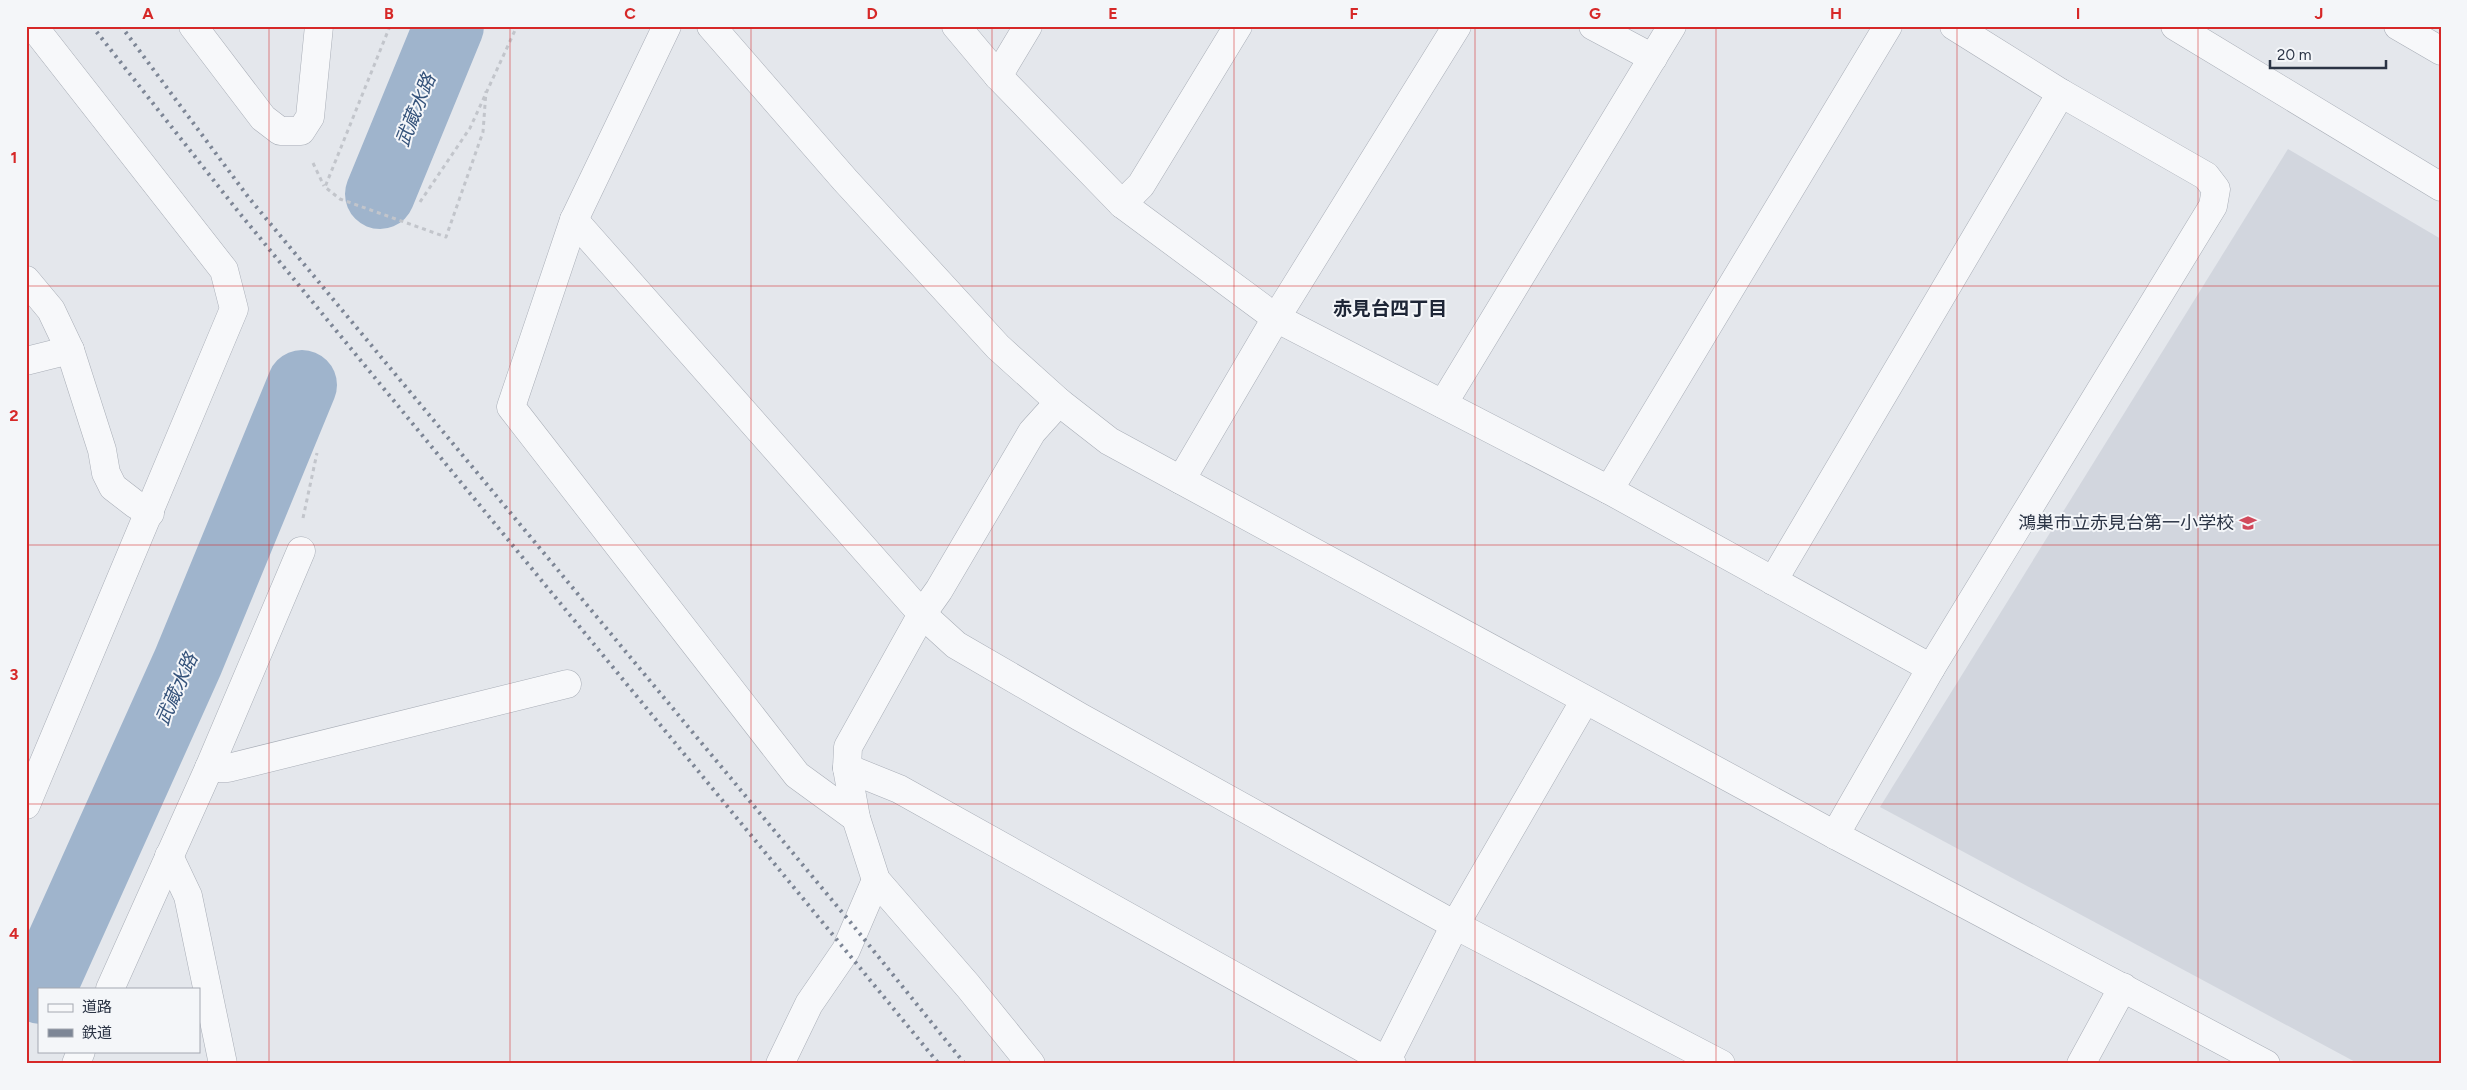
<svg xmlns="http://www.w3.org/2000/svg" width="2467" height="1090" font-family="Figtree,'Noto Sans JP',sans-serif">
<rect width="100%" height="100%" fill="#e4e7ec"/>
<!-- built -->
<polygon fill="#d2d6de" points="2288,149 2441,239 2441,1064 2359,1064 1880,807"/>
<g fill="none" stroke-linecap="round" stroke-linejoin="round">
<!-- river -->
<g stroke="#9fb4cc" stroke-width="70">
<polyline points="380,194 449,26"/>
<polyline points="41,989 188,662 302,385"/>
</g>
<!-- minor casing -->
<g stroke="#a9aeb7" stroke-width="29">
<g id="minor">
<polyline points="193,26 263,118 280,131 301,131 310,117 319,26"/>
<polyline points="667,26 574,220 511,407 797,775 856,818"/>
<polyline points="711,26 845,180 998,347 1059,402 1109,441 1835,835 2266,1064"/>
<polyline points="956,26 998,76 1122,204 1276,318 1609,490 1931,668"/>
<polyline points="1593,26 1653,58"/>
<polyline points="2175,26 2441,187"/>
<polyline points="2398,26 2441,51"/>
<polyline points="998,76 1028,26"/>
<polyline points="1122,204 1141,185 1238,26"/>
<polyline points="574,220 922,614 956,645 1080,717 1455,925 1721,1064"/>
<polyline points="26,280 51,310 70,350 102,450 106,473 113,487 135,504 150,513"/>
<polyline points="26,361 70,350"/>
<polyline points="1443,404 1672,26"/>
<polyline points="1181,480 1276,318 1457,26"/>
<polyline points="1609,490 1888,26"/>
<polyline points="1773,581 2061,93"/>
<polyline points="209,768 228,768 567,684"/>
<polyline points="847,768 899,789 1392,1064"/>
<polyline points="26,805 234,309 224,270 33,26"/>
<polyline points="1835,835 1931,668 2213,206 2216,189 2206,176 2061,93 1954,26"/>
<polyline points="169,856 188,896 223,1064"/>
<polyline points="110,989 209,768 301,551"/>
<polyline points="76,1064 81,1051"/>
<polyline points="780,1064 809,1004 846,950 876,880"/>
<polyline points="1031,1064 968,986 876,880 856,818 847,768 848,747 922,614 939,590 1032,432 1059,402"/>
<polyline points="1385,1064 1455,925 1585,700"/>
<polyline points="2081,1064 2123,987"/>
</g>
</g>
<!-- path -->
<g stroke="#c2c5cb" stroke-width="3" stroke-dasharray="4 4" stroke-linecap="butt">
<polyline points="390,26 325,187 340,199 446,237 483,132 486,91"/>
<polyline points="313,163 324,186"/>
<polyline points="420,202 470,128 517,26"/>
<polyline points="303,518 317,453"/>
</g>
<!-- minor -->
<use href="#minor" stroke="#f7f8fa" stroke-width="28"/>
<!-- rail -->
<g stroke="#7d8696" stroke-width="4" stroke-dasharray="2.5 5" stroke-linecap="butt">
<polyline points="92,26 237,210 939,1064"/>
<polyline points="121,26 249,198 856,929 965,1064"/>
</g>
</g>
<!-- grid -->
<path fill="none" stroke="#d62828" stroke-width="1" stroke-opacity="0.55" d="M269 26V1064M510 26V1064M751 26V1064M992 26V1064M1234 26V1064M1475 26V1064M1716 26V1064M1957 26V1064M2198 26V1064M26 286H2441M26 545H2441M26 804H2441"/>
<!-- icons -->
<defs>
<g id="school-bare" transform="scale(1.35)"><path d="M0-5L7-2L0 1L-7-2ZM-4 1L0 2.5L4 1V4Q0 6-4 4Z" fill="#d1495b" stroke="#f4f6f9" stroke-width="2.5" paint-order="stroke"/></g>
</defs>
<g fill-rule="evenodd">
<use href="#school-bare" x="2248" y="523"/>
</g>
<g text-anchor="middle" stroke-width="4" stroke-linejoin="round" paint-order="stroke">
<!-- poi labels -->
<g font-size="18" fill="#2b3445" stroke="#f4f6f9" text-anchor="end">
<text x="2234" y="529">鴻巣市立赤見台第一小学校</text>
</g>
<!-- water labels -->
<g font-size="19" font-style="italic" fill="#34527a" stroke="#f4f6f9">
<text transform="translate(415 110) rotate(-68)" y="7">武蔵水路</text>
<text transform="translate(176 689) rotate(-66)" y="7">武蔵水路</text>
</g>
<!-- neighbourhood labels -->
<g font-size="19" font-weight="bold" fill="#1d2536" stroke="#f4f6f9">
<text x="1390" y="315">赤見台四丁目</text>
</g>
</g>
<!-- border -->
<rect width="2467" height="1090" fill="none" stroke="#f4f6f9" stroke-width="55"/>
<!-- legend -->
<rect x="38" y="988" width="162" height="65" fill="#f4f6f9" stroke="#a4a8b1"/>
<rect x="48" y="1004" width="25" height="8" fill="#f7f8fa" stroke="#a4a8b1"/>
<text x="82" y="1012" font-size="15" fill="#2b3445">道路</text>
<rect x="48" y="1029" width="25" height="8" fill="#7d8696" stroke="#a4a8b1"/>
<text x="82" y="1038" font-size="15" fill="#2b3445">鉄道</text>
<!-- scale -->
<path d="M2270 60v8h116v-8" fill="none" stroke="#2b3445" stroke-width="2.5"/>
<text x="2277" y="60" font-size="15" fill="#2b3445" stroke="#f4f6f9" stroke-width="4" paint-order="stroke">20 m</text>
<rect x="28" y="28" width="2412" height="1034" fill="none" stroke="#d62828" stroke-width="2"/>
<g font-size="16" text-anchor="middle" font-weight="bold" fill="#d62828">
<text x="148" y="19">A</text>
<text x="389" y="19">B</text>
<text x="630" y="19">C</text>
<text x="872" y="19">D</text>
<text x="1113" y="19">E</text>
<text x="1354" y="19">F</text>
<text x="1595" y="19">G</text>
<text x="1836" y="19">H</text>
<text x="2078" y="19">I</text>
<text x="2319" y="19">J</text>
<text x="14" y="163">1</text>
<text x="14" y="421">2</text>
<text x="14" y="680">3</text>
<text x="14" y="939">4</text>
</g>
</svg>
